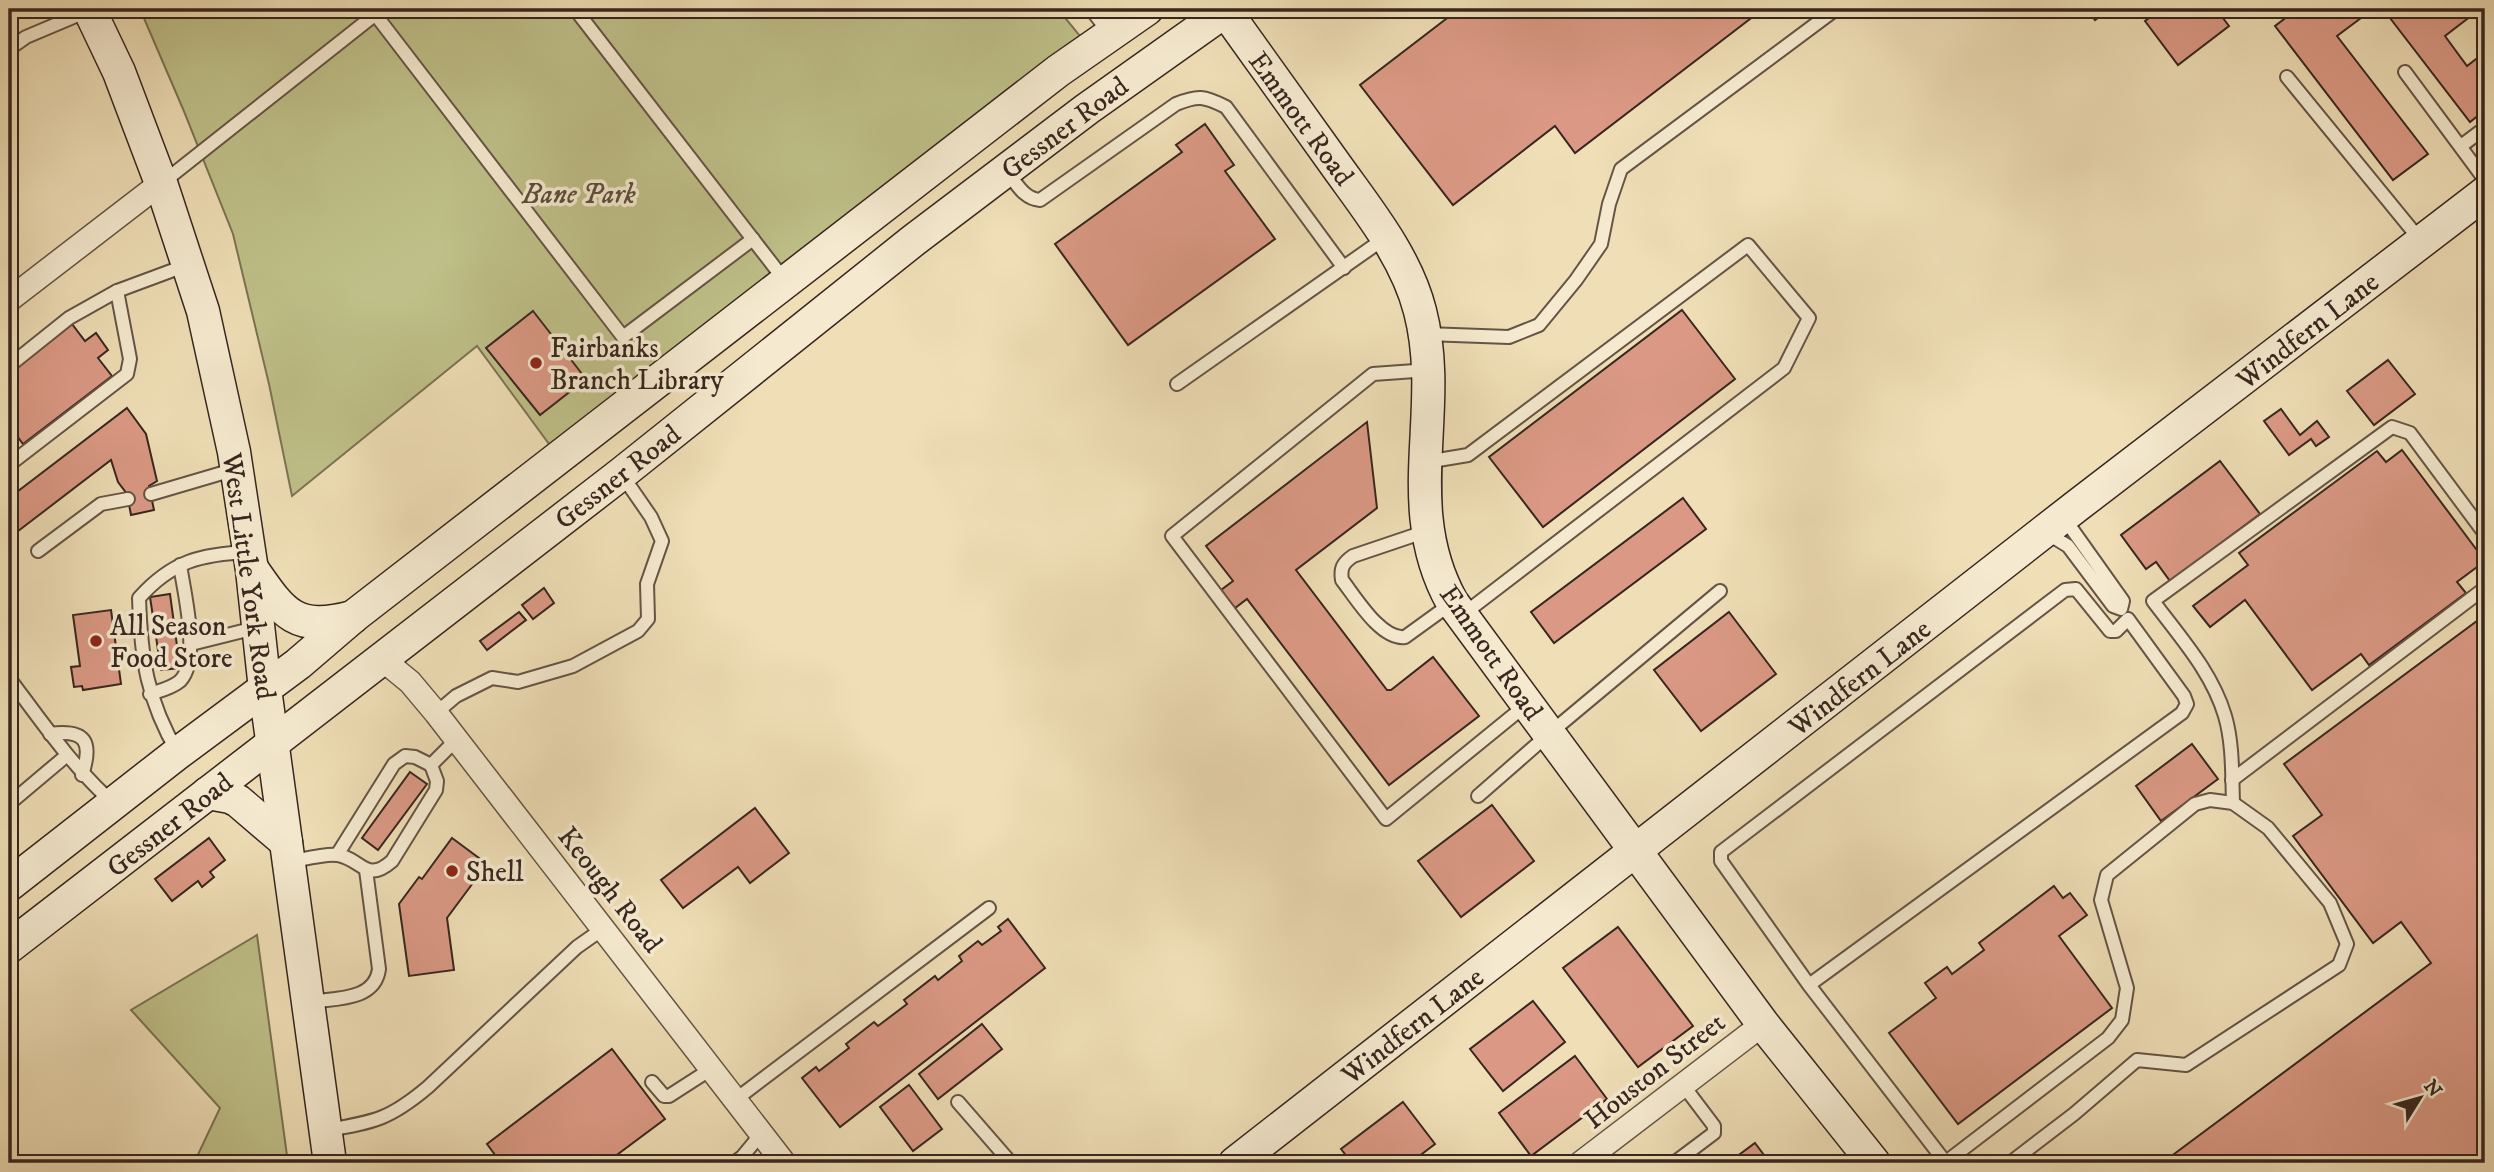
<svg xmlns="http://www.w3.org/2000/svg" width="2494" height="1172" font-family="'IM FELL DW Pica',serif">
<rect width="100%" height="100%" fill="#efdeb6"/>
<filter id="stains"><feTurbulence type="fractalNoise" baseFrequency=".00286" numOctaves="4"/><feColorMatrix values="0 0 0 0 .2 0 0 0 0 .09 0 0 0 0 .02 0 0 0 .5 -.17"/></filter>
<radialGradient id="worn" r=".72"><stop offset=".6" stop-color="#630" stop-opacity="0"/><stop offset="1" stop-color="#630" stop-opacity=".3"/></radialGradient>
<!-- green -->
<g fill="#bfc089" stroke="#7b7354" stroke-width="2">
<polygon points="140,9 1058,9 1080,36 552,448 477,346 292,496 269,384 233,234 183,109"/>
<polygon points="257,935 288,1163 194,1163 220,1108 131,1010"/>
</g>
<!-- building -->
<g fill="#db9985" stroke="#37261f" stroke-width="2">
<polygon points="1459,9 1763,9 1575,153 1555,126 1453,205 1360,85"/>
<polygon points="2087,9 2110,9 2095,20"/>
<polygon points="2162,9 2216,9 2229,26 2178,65 2145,21"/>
<polygon points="2297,9 2373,9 2337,36 2428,154 2393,180 2275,26"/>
<polygon points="2403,9 2485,9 2485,26 2475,13 2445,36 2467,66 2485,52 2485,110 2470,122 2390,18"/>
<polygon points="1205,124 1234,165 1225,171 1275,239 1128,345 1055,244 1182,152 1176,145"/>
<polygon points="1682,310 1735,379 1543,527 1489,457"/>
<polygon points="533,311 586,379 540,415 486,348"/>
<polygon points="72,324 85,341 96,333 108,350 98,358 112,376 23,444 9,425 9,373"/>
<polygon points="2388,360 2415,394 2374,425 2347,391"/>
<polygon points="127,408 146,434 157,481 149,486 154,510 131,515 127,494 118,482 111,460 9,538 9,498"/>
<polygon points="2281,409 2300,435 2317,421 2329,437 2316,446 2311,439 2289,455 2264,421"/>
<polygon points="1367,422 1377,508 1296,570 1387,690 1391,690 1433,657 1479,716 1389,785 1247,599 1235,608 1221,590 1233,581 1206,546"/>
<polygon points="2402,450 2485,561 2457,582 2466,593 2369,665 2361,654 2312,690 2245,600 2210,627 2193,606 2248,565 2239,553 2377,451 2386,462"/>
<polygon points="2220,461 2260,514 2170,581 2156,562 2146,569 2121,535"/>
<polygon points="1683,498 1706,529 1554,643 1531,612"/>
<polygon points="544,588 554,603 533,619 522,605"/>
<polygon points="170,594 180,668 161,670 150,597"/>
<polygon points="111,610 121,684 83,690 82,686 74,687 71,667 80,666 73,615"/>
<polygon points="519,612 526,620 487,650 480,641"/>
<polygon points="1729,612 1776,674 1701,731 1654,670"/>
<polygon points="2485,615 2485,1163 2162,1163 2431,963 2401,922 2373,943 2293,836 2322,815 2284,764"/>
<polygon points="2192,744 2218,779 2161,821 2136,786"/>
<polygon points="410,772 427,784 378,850 362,838"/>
<polygon points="1492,805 1534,861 1461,917 1418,861"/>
<polygon points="755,808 789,853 750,883 738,867 683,908 661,880"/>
<polygon points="209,838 225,860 210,872 214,877 202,887 198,881 172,901 155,879"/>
<polygon points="452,838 487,864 447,918 454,970 409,976 399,904 419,877 422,879"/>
<polygon points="2054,886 2063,898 2070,893 2087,915 2059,936 2112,1008 1958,1124 1889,1033 1936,998 1925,983 1947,967 1952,974 1984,950 1979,943"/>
<polygon points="1008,919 1045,968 840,1127 802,1078 816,1067 819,1071 849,1048 846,1044 874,1022 878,1026 907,1004 904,1000 935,976 938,980 962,961 959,956 978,941 982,945 1001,931 998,927"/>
<polygon points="1618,927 1693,1026 1638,1067 1563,968"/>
<polygon points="1533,1001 1565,1042 1503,1091 1470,1049"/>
<polygon points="982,1024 1002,1049 938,1099 919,1074"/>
<polygon points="612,1049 665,1119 606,1163 501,1163 487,1144"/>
<polygon points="1575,1056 1607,1099 1531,1156 1499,1113"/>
<polygon points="909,1085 942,1129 913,1151 880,1107"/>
<polygon points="1403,1102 1435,1144 1410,1163 1352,1163 1341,1149"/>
<polygon points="1755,1143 1770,1163 1728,1163"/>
</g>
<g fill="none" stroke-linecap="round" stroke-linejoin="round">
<!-- lane casing -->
<g stroke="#655445" stroke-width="16">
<g id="lane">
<polyline points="575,9 786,282"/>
<polyline points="1091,9 1110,34"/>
<polyline points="375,14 623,337 753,239"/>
<polyline points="9,49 26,37 90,10"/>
<polyline points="2405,72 2485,180"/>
<polyline points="2287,77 2421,241"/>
<polyline points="2461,146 2485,128"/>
<path d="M1007 172C1017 184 1024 199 1040 200L1176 104C1198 95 1204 96 1226 107L1344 268"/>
<polyline points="162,183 382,9"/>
<polyline points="1426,334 1509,337 1539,325 1576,280 1601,244 1609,204 1621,169 1836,9"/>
<polyline points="9,366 69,318 117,291 187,265"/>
<polyline points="1429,370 1373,374 1172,536 1386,819 1526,705"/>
<polyline points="1177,384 1385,238"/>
<polyline points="9,454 14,461 127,374 130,359 117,291"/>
<polyline points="1426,462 1468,455 1748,245 1809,318 1784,368 1461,616"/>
<polyline points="151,494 236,469"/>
<path d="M1427 531 1353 556C1343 563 1340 568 1342 580 1356 598 1381 640 1405 637L1452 603"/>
<polyline points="2045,532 2068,546 2113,606 2121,609 2123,601 2064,518"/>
<polyline points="38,551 101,504 128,499"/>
<polyline points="191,644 259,627"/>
<path d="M9 678C42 722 72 766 113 803"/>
<path d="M150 694C159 691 172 688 180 681 201 660 184 592 180 565"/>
<polyline points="436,713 456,696 492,678 518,682 573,666 638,631 648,619 647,584 662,541 651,517 622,475"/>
<path d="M50 734C86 729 93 742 82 775"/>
<path d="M178 753C147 700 141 659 139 598 172 561 201 554 249 552"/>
<polyline points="2232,780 2485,588"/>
<polyline points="1478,796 1550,733 1720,591"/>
<path d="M2233 803C2232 775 2233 743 2225 716 2212 672 2180 637 2153 601L2392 427 2410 433 2485 534"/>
<polyline points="9,804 66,756"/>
<polyline points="337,855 394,764 405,756 415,757 431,765"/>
<path d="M288 862C301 860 325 853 338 855 362 859 366 884 392 861L436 790 437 781 431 765 456 740"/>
<polyline points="1809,985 2182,713 2187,704 2184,696 2128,619 2116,631 2110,631 2076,589 2065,590 1721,852 1721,861 1809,985 1946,1163"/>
<path d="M310 1002C335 998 375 1001 379 969L366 870"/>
<polyline points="652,1082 664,1096 669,1096 711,1069"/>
<polyline points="735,1100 989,908"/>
<polyline points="958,1102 1011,1163"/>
<path d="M327 1130C375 1122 390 1119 428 1087L577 947 604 928"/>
<polyline points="1946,1162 2108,1038 2122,1020 2127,988 2101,900 2107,875 2195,804 2210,800 2233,803 2268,828 2330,903 2347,944 2339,965 2186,1065 2137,1060 2074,1114 2010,1163"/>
<polyline points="734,1163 742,1157 761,1134"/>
<polyline points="1674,1163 1714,1133 1714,1126 1683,1085"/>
</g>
</g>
<!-- street casing -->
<g stroke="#655445" stroke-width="26">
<g id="street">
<polyline points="9,300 161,183"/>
<polyline points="382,659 410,682 436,713 784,1163"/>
<polyline points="1581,1163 1763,1024"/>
</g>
</g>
<!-- secondary casing -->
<g stroke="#37261f" stroke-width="35">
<g id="secondary">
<polyline points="89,9 119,72 161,183 203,311 234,452 252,570 265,689 330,1163"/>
<path d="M1224 9C1261 61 1298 113 1335 164 1367 209 1406 256 1420 311 1446 411 1398 505 1452 602L1763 1024 1874 1163"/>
<path d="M253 570C284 615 296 632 353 617"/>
<polyline points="208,793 230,797 238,801 286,842"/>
<polyline points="9,885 178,753 298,664 354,616 1058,71 1147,9"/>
<polyline points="9,947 621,474 914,240 1087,109 1228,9"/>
<polyline points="1235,1163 2078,505 2485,193"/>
</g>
</g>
<!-- lane -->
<use href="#lane" stroke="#f5ead0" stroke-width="12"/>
<!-- street -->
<use href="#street" stroke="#f5ead0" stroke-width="23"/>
<!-- secondary -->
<use href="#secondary" stroke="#f5ead0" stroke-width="32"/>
</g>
<!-- markers -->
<g fill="#8f2418" stroke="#f5ead0" stroke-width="2.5">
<circle cx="536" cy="363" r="7"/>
<circle cx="96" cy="641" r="7"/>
<circle cx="452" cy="871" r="7"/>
</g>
<g text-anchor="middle" stroke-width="7" stroke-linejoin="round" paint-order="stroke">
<!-- street labels -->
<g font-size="28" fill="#37261f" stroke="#f5ead0">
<text transform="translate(1302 118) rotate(54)" y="10">Emmott Road</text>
<text transform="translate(1064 127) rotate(-37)" y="10">Gessner Road</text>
<text transform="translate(2307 330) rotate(-38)" y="10">Windfern Lane</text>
<text transform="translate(617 476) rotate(-38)" y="10">Gessner Road</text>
<text transform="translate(250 576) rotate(82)" y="10">West Little York Road</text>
<text transform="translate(1492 652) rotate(55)" y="10">Emmott Road</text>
<text transform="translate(1859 677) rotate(-38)" y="10">Windfern Lane</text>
<text transform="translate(169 824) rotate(-38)" y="10">Gessner Road</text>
<text transform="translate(611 889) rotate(52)" y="10">Keough Road</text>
<text transform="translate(1412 1025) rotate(-38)" y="10">Windfern Lane</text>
<text transform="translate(1654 1070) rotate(-38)" y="10">Houston Street</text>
</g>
<!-- park labels -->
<g font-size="28" font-style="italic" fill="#594c3a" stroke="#f5ead0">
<text x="579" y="203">Bane Park</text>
</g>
<!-- poi labels -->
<g font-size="28" fill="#37261f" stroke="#f5ead0" text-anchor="start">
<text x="550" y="357">Fairbanks<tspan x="550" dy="32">Branch Library</tspan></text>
<text x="110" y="635">All Season<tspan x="110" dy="32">Food Store</tspan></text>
<text x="466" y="881">Shell</text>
</g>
</g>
<!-- margin -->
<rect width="2494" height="1172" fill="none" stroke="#efdeb6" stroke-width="35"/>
<rect x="10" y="10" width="2473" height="1151" fill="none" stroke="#37261f" stroke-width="3.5"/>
<rect x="18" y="18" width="2459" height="1137" fill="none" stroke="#37261f" stroke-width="2"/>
<!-- north arrow -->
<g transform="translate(2420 1098) rotate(53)" stroke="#f5ead0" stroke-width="5" paint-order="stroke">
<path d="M0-5L12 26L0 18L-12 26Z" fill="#37261f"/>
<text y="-10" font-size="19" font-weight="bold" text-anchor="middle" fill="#37261f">N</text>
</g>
<rect width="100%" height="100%" filter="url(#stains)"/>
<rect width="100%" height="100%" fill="url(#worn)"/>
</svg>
